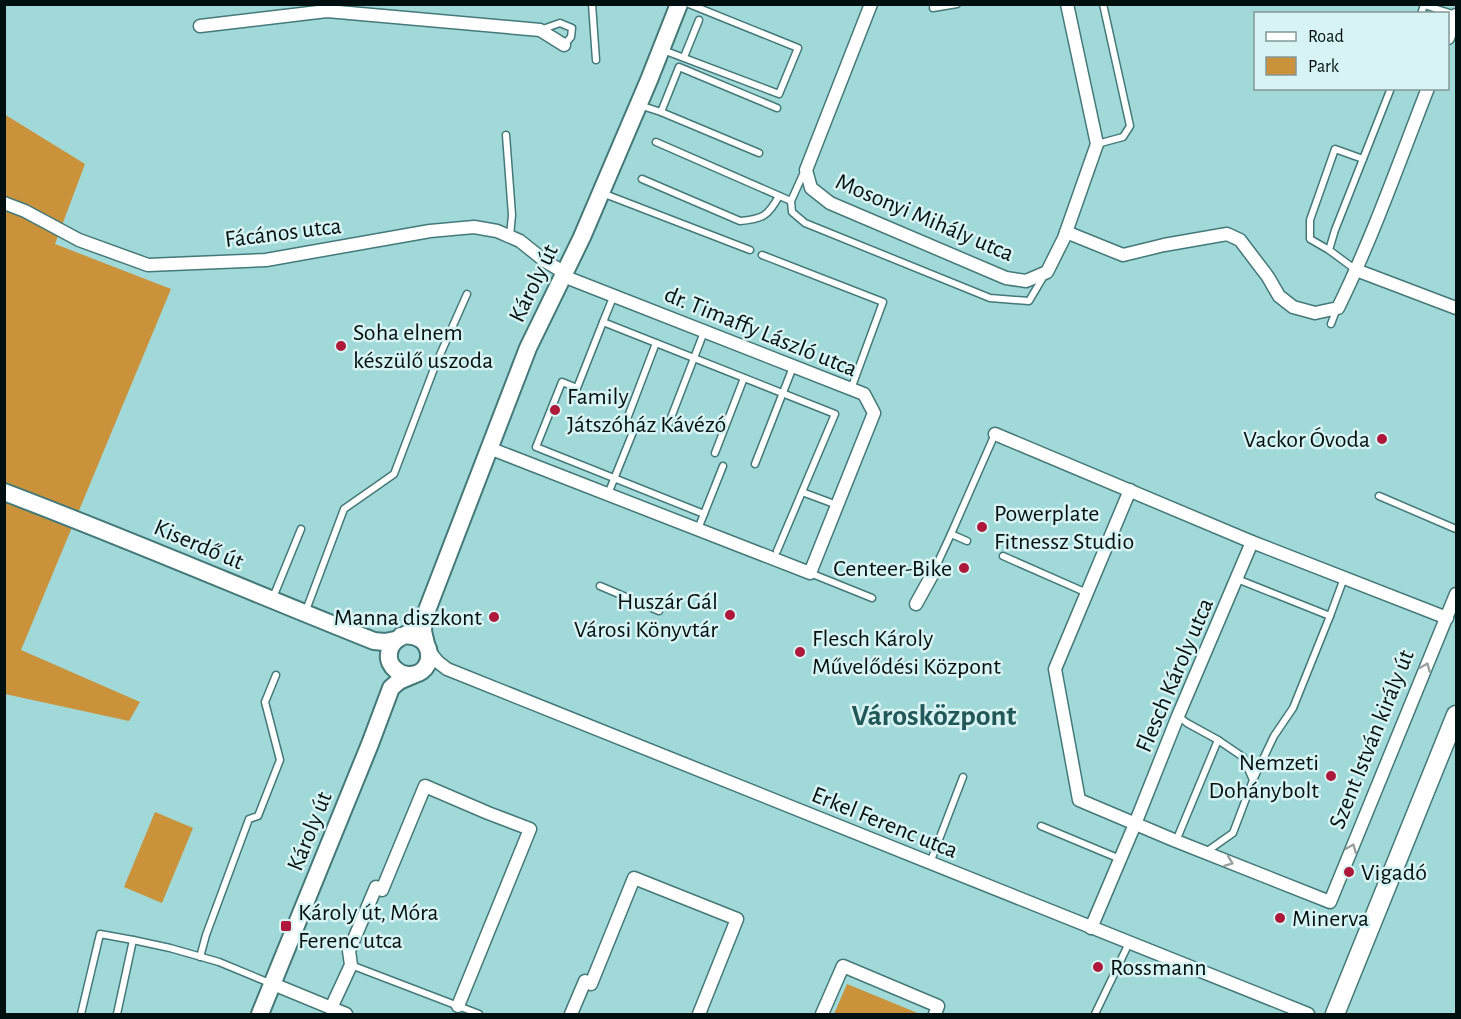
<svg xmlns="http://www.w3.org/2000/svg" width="1461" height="1019" font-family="'Alegreya Sans',sans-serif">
<rect width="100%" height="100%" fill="#a1d8d8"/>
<!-- green -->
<g fill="#ca923a">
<polygon points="4,114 85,164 55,244 171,289 21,650 140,702 129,721 5,694"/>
<polygon points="155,812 193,828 162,903 124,887"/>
<polygon points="847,984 920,1014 834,1014"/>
</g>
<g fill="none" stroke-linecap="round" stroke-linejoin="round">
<!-- lane casing -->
<g stroke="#447979" stroke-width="9">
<g id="lane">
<polyline points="592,4 596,60"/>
<polyline points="933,8 957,4"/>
<polyline points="1421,14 1424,5 1456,15"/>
<polyline points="540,30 560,23 572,28 571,37 564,45"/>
<polyline points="663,50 779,94 798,48 689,4"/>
<polyline points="684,57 699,20"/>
<polyline points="639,105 661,112 759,153"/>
<polyline points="661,112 679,67 777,108"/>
<polyline points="506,135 512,215 510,236"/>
<polyline points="656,142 791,201"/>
<polyline points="1097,144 1123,137 1130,126 1103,4"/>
<polyline points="805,170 791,201 792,212 805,223 990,298 1029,301 1045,274"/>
<path d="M642 179 740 221C763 219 768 216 779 196"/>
<polyline points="602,193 750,250"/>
<polyline points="1329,250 1310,239 1310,220 1335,149 1363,159"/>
<polyline points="762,255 883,302 851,389"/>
<polyline points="1356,270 1329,250 1335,230 1391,88"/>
<polyline points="603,322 614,295"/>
<polyline points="1331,324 1337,308"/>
<polyline points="627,419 656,343"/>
<polyline points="667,428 704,332"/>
<polyline points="715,453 744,378"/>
<polyline points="755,464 793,367"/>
<polyline points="802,492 837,505"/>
<polyline points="608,494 635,427"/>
<polyline points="1379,496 1456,529"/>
<polyline points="704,514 536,447 562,382 577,388 603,322 835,414 777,551"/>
<polyline points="698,529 723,466"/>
<polyline points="951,534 967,541"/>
<polyline points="1003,556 1087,593"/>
<polyline points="810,573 872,598"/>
<polyline points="932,575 951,534 995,434"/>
<polyline points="1237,579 1330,616 1344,578"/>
<polyline points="600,586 659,611"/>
<polyline points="272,600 301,529"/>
<polyline points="305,613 344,509 394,474 435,366 467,294"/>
<polyline points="1178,716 1187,723 1218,740 1243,757 1253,780 1233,833 1206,852"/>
<polyline points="1253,780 1274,736 1293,708 1330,616"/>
<polyline points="1041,826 1120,859"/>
<polyline points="1176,841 1218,740"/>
<polyline points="930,863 963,777"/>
<polyline points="200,957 206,935 249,819 258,816 280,760 265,702 276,675"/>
<polyline points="351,965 479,1014"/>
<polyline points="81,1014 100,934 133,940"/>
<polyline points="117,1014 133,940 170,948 219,962 272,984"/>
<polyline points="1095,1014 1129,943"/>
</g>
</g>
<!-- street casing -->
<g stroke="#447979" stroke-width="15">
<g id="street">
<polyline points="871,4 806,170 811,188 830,203 1006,278 1026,281 1047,272 1064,238 1097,144 1067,4"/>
<polyline points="200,26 327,11 540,30 564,45"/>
<polyline points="1448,38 1456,15"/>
<polyline points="4,203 25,211 79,240 148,265 266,260 430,231 474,227 497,231 520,241 545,261 565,273"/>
<path d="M1066 232 1123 255 1164 245 1227 234 1240 240 1268 277 1279 296 1293 307 1315 313 1338 308C1373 237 1399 162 1428 88"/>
<polyline points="1356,270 1456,308"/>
<polyline points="995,434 1252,542 1447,618"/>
<polyline points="489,448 810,573 874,413 864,394 563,276"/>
<polyline points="1130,490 1055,669 1079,800 1176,841 1330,902 1456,594"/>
<polyline points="916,604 932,575"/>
<polyline points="429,651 438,662 447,669 1308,1014"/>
<polyline points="1091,928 1135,824 1178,716 1252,542"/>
<polyline points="273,984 346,1014"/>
<polyline points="331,1008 351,965 349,951 376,887 382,890 425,786 488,813 530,829 458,1006"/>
<polyline points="571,1014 585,981 591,984 634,878 737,919 699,1014"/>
<polyline points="822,1014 843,966 938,1006 935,1014"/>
</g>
</g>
<!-- secondary casing -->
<g stroke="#447979" stroke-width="20">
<g id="secondary">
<path d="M4 492C128 539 251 592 374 641L385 642 395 640"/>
<path d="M401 636C436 630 438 675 409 675 404 675 400 674 396 670 391 666 388 660 389 654 390 638 405 637 415 629 418 626 421 621 424 618"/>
<polyline points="426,644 423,631 424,618 528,348 582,237 649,80 679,4"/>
<polyline points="260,1014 370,744 391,688 399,681 413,675"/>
</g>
</g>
<!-- primary casing -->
<g stroke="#447979" stroke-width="21">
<polyline id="primary" points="1335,1014 1456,715"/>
</g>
<!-- lane -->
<use href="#lane" stroke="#fff" stroke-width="6"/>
<!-- street -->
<use href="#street" stroke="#fff" stroke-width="12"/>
<!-- secondary -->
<use href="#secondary" stroke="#fff" stroke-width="16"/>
<!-- primary -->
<use href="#primary" stroke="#fff" stroke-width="18"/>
</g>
<!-- one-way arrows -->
<defs><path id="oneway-chevron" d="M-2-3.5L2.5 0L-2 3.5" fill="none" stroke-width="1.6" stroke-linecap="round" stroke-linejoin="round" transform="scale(1.5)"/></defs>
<g stroke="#999f9f">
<use href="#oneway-chevron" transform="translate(1426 667) rotate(-68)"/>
<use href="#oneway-chevron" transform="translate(1352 848) rotate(-68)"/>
<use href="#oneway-chevron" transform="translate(1229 862) rotate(21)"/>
</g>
<!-- markers -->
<g fill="#ad183b" stroke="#d8f3f3" stroke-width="2">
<circle cx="341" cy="346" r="6"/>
<circle cx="555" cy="410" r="6"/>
<circle cx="1382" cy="439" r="6"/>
<circle cx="982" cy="527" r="6"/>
<circle cx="964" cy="568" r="6"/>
<circle cx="730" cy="615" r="6"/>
<circle cx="494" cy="617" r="6"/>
<circle cx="800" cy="652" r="6"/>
<circle cx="1331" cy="776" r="6"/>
<circle cx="1349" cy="872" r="6"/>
<circle cx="1280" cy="918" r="6"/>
<rect x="280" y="920" width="12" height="12" rx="3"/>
<circle cx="1098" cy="967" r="6"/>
</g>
<g text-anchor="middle" stroke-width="5" stroke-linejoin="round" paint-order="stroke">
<!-- street labels -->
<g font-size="24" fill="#001010" stroke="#d8f3f3">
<text transform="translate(925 217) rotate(23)" y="8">Mosonyi Mihály utca</text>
<text transform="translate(283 232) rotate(-7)" y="8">Fácános utca</text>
<text transform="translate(533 283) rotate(-64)" y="8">Károly út</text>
<text transform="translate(761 331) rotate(22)" y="8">dr. Timaffy László utca</text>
<text transform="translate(199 544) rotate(23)" y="8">Kiserdő út</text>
<text transform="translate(1174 675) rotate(-67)" y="8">Flesch Károly utca</text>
<text transform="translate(1371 739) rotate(-68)" y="8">Szent István király út</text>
<text transform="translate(885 822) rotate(22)" y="8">Erkel Ferenc utca</text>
<text transform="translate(309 831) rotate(-68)" y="8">Károly út</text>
</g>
<!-- poi labels -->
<g font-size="24" fill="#001010" stroke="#d8f3f3" text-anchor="start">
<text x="353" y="340">Soha elnem<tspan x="353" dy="28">készülő uszoda</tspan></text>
<text x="567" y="404">Family<tspan x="567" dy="28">Játszóház Kávézó</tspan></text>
<text x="1370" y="447" text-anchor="end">Vackor Óvoda</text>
<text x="994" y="521">Powerplate<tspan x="994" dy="28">Fitnessz Studio</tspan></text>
<text x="952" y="576" text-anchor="end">Centeer-Bike</text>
<text x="718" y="609" text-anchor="end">Huszár Gál<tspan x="718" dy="28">Városi Könyvtár</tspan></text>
<text x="482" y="625" text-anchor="end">Manna diszkont</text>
<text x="812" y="646">Flesch Károly<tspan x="812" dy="28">Művelődési Központ</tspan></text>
<text x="1319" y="770" text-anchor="end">Nemzeti<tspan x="1319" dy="28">Dohánybolt</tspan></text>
<text x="1361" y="880">Vigadó</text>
<text x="298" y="920">Károly út, Móra<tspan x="298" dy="28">Ferenc utca</tspan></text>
<text x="1292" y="926">Minerva</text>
<text x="1110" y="975">Rossmann</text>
</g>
<!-- district labels -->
<g font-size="30" font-weight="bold" fill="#225858" stroke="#d8f3f3">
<text x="934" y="725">Városközpont</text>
</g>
</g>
<!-- border -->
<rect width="1461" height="1019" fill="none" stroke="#001010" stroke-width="12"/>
<!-- legend -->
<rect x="1254" y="12" width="195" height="78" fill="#d8f3f3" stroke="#829898" stroke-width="1.5"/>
<rect x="1266" y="32" width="30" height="9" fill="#ffffff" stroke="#829898" stroke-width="1.5"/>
<text x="1308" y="42" font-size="18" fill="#001010">Road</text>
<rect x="1266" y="57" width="30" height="18" fill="#ca923a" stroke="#829898" stroke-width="1.5"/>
<text x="1308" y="72" font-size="18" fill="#001010">Park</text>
</svg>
